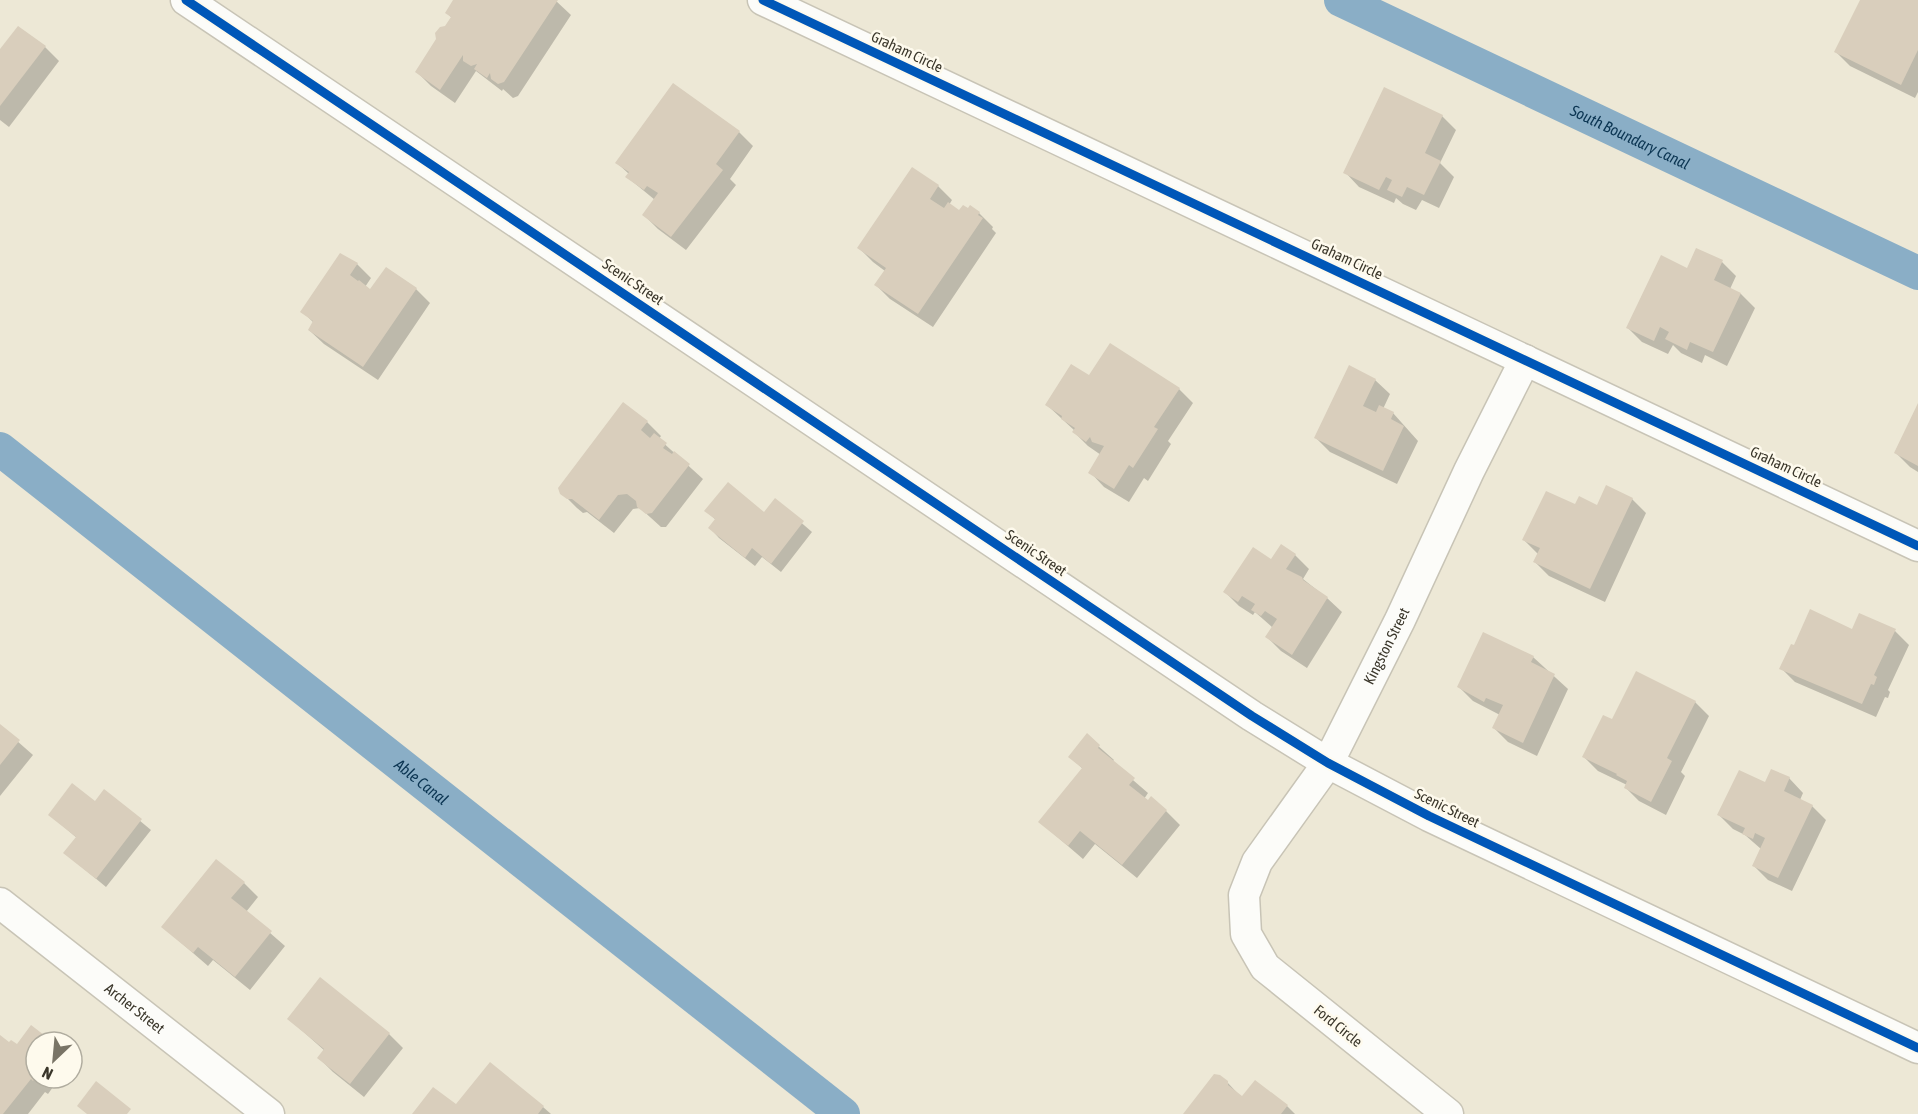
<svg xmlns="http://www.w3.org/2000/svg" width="1918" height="1114" font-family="'Asap Condensed',sans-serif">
<rect width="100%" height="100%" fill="#ede8d6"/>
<!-- shadow -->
<g fill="#0003">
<polygon points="455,0 555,0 571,15 518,96 513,98 503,89 502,91 476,71 455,103 431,86 417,72 452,18 447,13"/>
<polygon points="1862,0 1918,0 1918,92 1915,98 1850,66 1836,52"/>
<polygon points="45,47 59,61 9,127 0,120 0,52"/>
<polygon points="1442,116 1456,130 1440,163 1454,177 1439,208 1422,200 1416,210 1403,204 1396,198 1394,203 1359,187 1345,172"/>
<polygon points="739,132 753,146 730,179 736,185 686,250 658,229 644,215 655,200 627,177 629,174 617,163"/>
<polygon points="912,169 938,186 952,200 949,205 960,213 979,213 993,227 992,229 996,233 933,327 890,299 876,285 885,271 873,262 859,248"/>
<polygon points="1722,262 1736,276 1730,289 1741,294 1755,308 1727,366 1705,355 1702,363 1681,353 1673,345 1668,354 1642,342 1628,328 1688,270"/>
<polygon points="357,264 371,278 365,287 371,292 416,289 430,303 378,380 324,344 309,330 314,323 302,311"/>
<polygon points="1089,377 1179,389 1193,403 1168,441 1171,444 1148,481 1144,478 1129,502 1104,487 1090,472 1101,455 1088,446 1074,432 1075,431 1047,405"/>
<polygon points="1375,380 1390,394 1383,409 1393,413 1418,441 1397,484 1330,452 1316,438"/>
<polygon points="1918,407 1918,472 1910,467 1896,453"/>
<polygon points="647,422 661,436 659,439 703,479 666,527 661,527 640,508 633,509 614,533 587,512 583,513 577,508 562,493"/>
<polygon points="1632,499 1646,513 1605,602 1549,576 1535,562 1539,555 1524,540 1575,506 1598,507"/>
<polygon points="775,500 812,532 781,572 762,557 755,566 719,538 710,528 716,520 706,511 764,514"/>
<polygon points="1282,546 1295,555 1309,569 1303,579 1327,598 1342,612 1307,668 1281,651 1267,637 1273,628 1255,612 1253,615 1239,606 1225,592 1272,561"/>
<polygon points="1852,631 1895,631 1909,645 1888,690 1890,692 1888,698 1885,697 1876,717 1795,682 1781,668"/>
<polygon points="1533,657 1568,689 1537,756 1508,742 1494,728 1500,715 1473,701 1459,687"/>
<polygon points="1695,702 1709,716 1681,772 1685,776 1666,815 1639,801 1625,787 1627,785 1598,771 1584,757 1612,721"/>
<polygon points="0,726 33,755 0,796"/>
<polygon points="1087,736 1114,760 1112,762 1148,793 1144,799 1166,811 1180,825 1137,878 1095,844 1083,859 1040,822 1083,769 1070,757"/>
<polygon points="1789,778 1803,793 1800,800 1812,806 1826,820 1792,891 1768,880 1754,866 1761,849 1745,835 1733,829 1719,815"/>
<polygon points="104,791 151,830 106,887 65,853 77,838 50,815 95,803"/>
<polygon points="244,883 258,897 246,912 285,946 250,990 213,960 208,966 163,927"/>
<polygon points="289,1019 389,1034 403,1048 364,1097 333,1072 319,1058 325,1051"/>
<polygon points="31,1027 50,1042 36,1042 36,1078 56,1078 51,1085 53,1087 48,1094 45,1092 28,1114 0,1114 0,1037 9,1044 17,1046"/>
<polygon points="1227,1082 1242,1098 1287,1106 1295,1114 1184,1114"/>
<polygon points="456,1107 543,1107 551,1114 414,1114"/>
</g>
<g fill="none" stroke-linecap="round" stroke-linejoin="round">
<!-- canal -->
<g stroke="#8aaec6" stroke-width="34">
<path id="s1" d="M1341 0 1918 273"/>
<path id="s2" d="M0 449 843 1114"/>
</g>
</g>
<!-- building -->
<g fill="#d9cebc">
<polygon points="453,0 558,0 504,82 498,84 491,79 490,73 487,78 474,69 477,64 471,66 463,61 463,55 440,90 415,72 436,39 435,33 440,27 445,26 451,17 445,13"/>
<polygon points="1860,0 1918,0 1918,50 1901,85 1834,52"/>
<polygon points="18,26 46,46 0,106 0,49"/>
<polygon points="673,83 740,131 716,164 723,170 671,237 642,215 658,193 647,186 644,190 625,177 629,172 615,163"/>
<polygon points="1384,87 1443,115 1425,153 1441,161 1424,195 1407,187 1402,197 1387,190 1392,180 1386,177 1379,190 1343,173"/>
<polygon points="912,167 939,185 930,199 944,208 948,202 959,210 963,205 968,208 970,205 980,212 978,215 983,218 918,314 874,285 886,268 857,248"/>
<polygon points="1696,248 1723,260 1714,280 1741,293 1713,352 1690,342 1687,350 1665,339 1669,332 1660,327 1654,341 1626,328 1661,255 1687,268"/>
<polygon points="340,253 358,263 350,275 358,281 359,280 370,289 386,267 417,288 363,367 308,330 313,321 300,312"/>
<polygon points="1110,343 1180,388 1154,427 1158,429 1133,468 1129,465 1114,489 1088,473 1104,446 1092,442 1090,437 1086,442 1072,432 1075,428 1061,419 1062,416 1045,405 1071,364 1089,375"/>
<polygon points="1349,365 1376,379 1363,406 1376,412 1379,405 1394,412 1391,419 1404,426 1383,471 1314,438"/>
<polygon points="623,402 648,421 641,430 650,438 654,433 667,443 663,448 672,454 674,451 690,464 652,513 646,514 637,507 636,501 627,494 618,495 599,520 572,499 567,499 560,494 558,488"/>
<polygon points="1918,403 1918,466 1894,453"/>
<polygon points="728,482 764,512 775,498 804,521 771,564 752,548 745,558 708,528 715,519 704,511"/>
<polygon points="1606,485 1633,498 1590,589 1533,562 1540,548 1522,540 1546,491 1575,504 1579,496 1597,505"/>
<polygon points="1281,544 1296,554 1286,569 1302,577 1303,580 1328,597 1292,655 1265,637 1277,619 1265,611 1261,616 1251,610 1255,604 1242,596 1238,602 1223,592 1253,547 1271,559"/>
<polygon points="1810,609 1852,629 1859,613 1896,629 1874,675 1877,677 1874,685 1871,684 1862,704 1779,669 1791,644 1794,645"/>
<polygon points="1483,632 1534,656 1531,662 1555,674 1523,743 1492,728 1503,705 1486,698 1484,702 1457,687"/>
<polygon points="1636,671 1696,701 1667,758 1672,761 1651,802 1624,788 1627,781 1616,775 1617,774 1582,757 1603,715 1612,719"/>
<polygon points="0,724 20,740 0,765"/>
<polygon points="1087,733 1100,745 1098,748 1135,778 1129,785 1148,800 1151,796 1167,810 1122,865 1080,831 1068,846 1038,822 1082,768 1068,757"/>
<polygon points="1771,769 1790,777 1784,791 1813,805 1778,878 1752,866 1765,838 1755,833 1753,839 1742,834 1745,828 1717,815 1739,770 1765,782"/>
<polygon points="72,783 95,801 104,789 142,819 96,879 63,853 76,837 48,815"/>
<polygon points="216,859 245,882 231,898 272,931 235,977 198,947 193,953 161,927"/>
<polygon points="320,977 390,1033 350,1084 317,1058 324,1049 287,1019"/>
<polygon points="31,1025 53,1042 36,1042 36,1077 33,1081 31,1079 3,1114 0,1114 0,1035 9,1042 11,1040 17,1044"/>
<polygon points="490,1062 544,1106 538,1114 412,1114 433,1087 456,1104"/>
<polygon points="1214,1074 1220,1075 1228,1081 1228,1085 1242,1096 1255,1080 1288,1105 1281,1114 1183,1114"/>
<polygon points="96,1081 131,1109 127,1114 87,1114 77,1106"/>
</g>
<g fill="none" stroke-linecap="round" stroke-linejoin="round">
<!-- street casing -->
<g stroke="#c8c4b6" stroke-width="33">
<g id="street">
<polyline points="186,0 1252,716 1328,763 1429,816 1918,1048"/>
<polyline points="763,0 1918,546"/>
<path id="s3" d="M0 903 269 1114"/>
<path id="s4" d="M1448 1114 1265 967 1246 934 1244 895 1257 862 1328 763 1400 620 1469 471 1525 360"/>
</g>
</g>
<!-- street -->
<use href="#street" stroke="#fcfcf9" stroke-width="30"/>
<!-- cycleway casing -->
<g stroke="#fefaed" stroke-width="13">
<g id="cycleway">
<polyline points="186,0 1252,716 1328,763 1429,816 1918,1048"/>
<polyline points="763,0 1918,546"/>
</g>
</g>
<!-- cycleway -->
<use href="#cycleway" stroke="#0057b8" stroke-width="9"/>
</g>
<g text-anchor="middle" stroke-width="5" stroke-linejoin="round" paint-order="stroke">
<!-- street labels -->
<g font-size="15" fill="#3a362a" stroke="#fefaed">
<text transform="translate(907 52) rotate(25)" y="5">Graham Circle</text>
<text transform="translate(1347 259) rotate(25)" y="5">Graham Circle</text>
<text transform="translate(633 282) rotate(34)" y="5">Scenic Street</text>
<text transform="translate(1786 467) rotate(25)" y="5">Graham Circle</text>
<text transform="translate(1036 553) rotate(34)" y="5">Scenic Street</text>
<text dy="5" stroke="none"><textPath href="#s4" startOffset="600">Kingston Street</textPath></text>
<text transform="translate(1447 808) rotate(26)" y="5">Scenic Street</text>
<text dy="5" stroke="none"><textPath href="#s3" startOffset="171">Archer Street</textPath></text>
<text transform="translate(1338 1026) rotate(39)" y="5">Ford Circle</text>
</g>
<!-- water labels -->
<g font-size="16" font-style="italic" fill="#0b3552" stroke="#fefaed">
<text dy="6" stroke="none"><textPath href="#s1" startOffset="320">South Boundary Canal</textPath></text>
<text dy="6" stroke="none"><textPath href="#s2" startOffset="537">Able Canal</textPath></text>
</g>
</g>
<!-- north arrow -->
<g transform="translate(54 1060) rotate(206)"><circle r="28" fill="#fefaed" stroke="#b0ac9f" stroke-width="1.5"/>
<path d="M0-4.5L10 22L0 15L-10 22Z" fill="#797466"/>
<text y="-9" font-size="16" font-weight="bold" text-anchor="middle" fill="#3a362a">N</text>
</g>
</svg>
